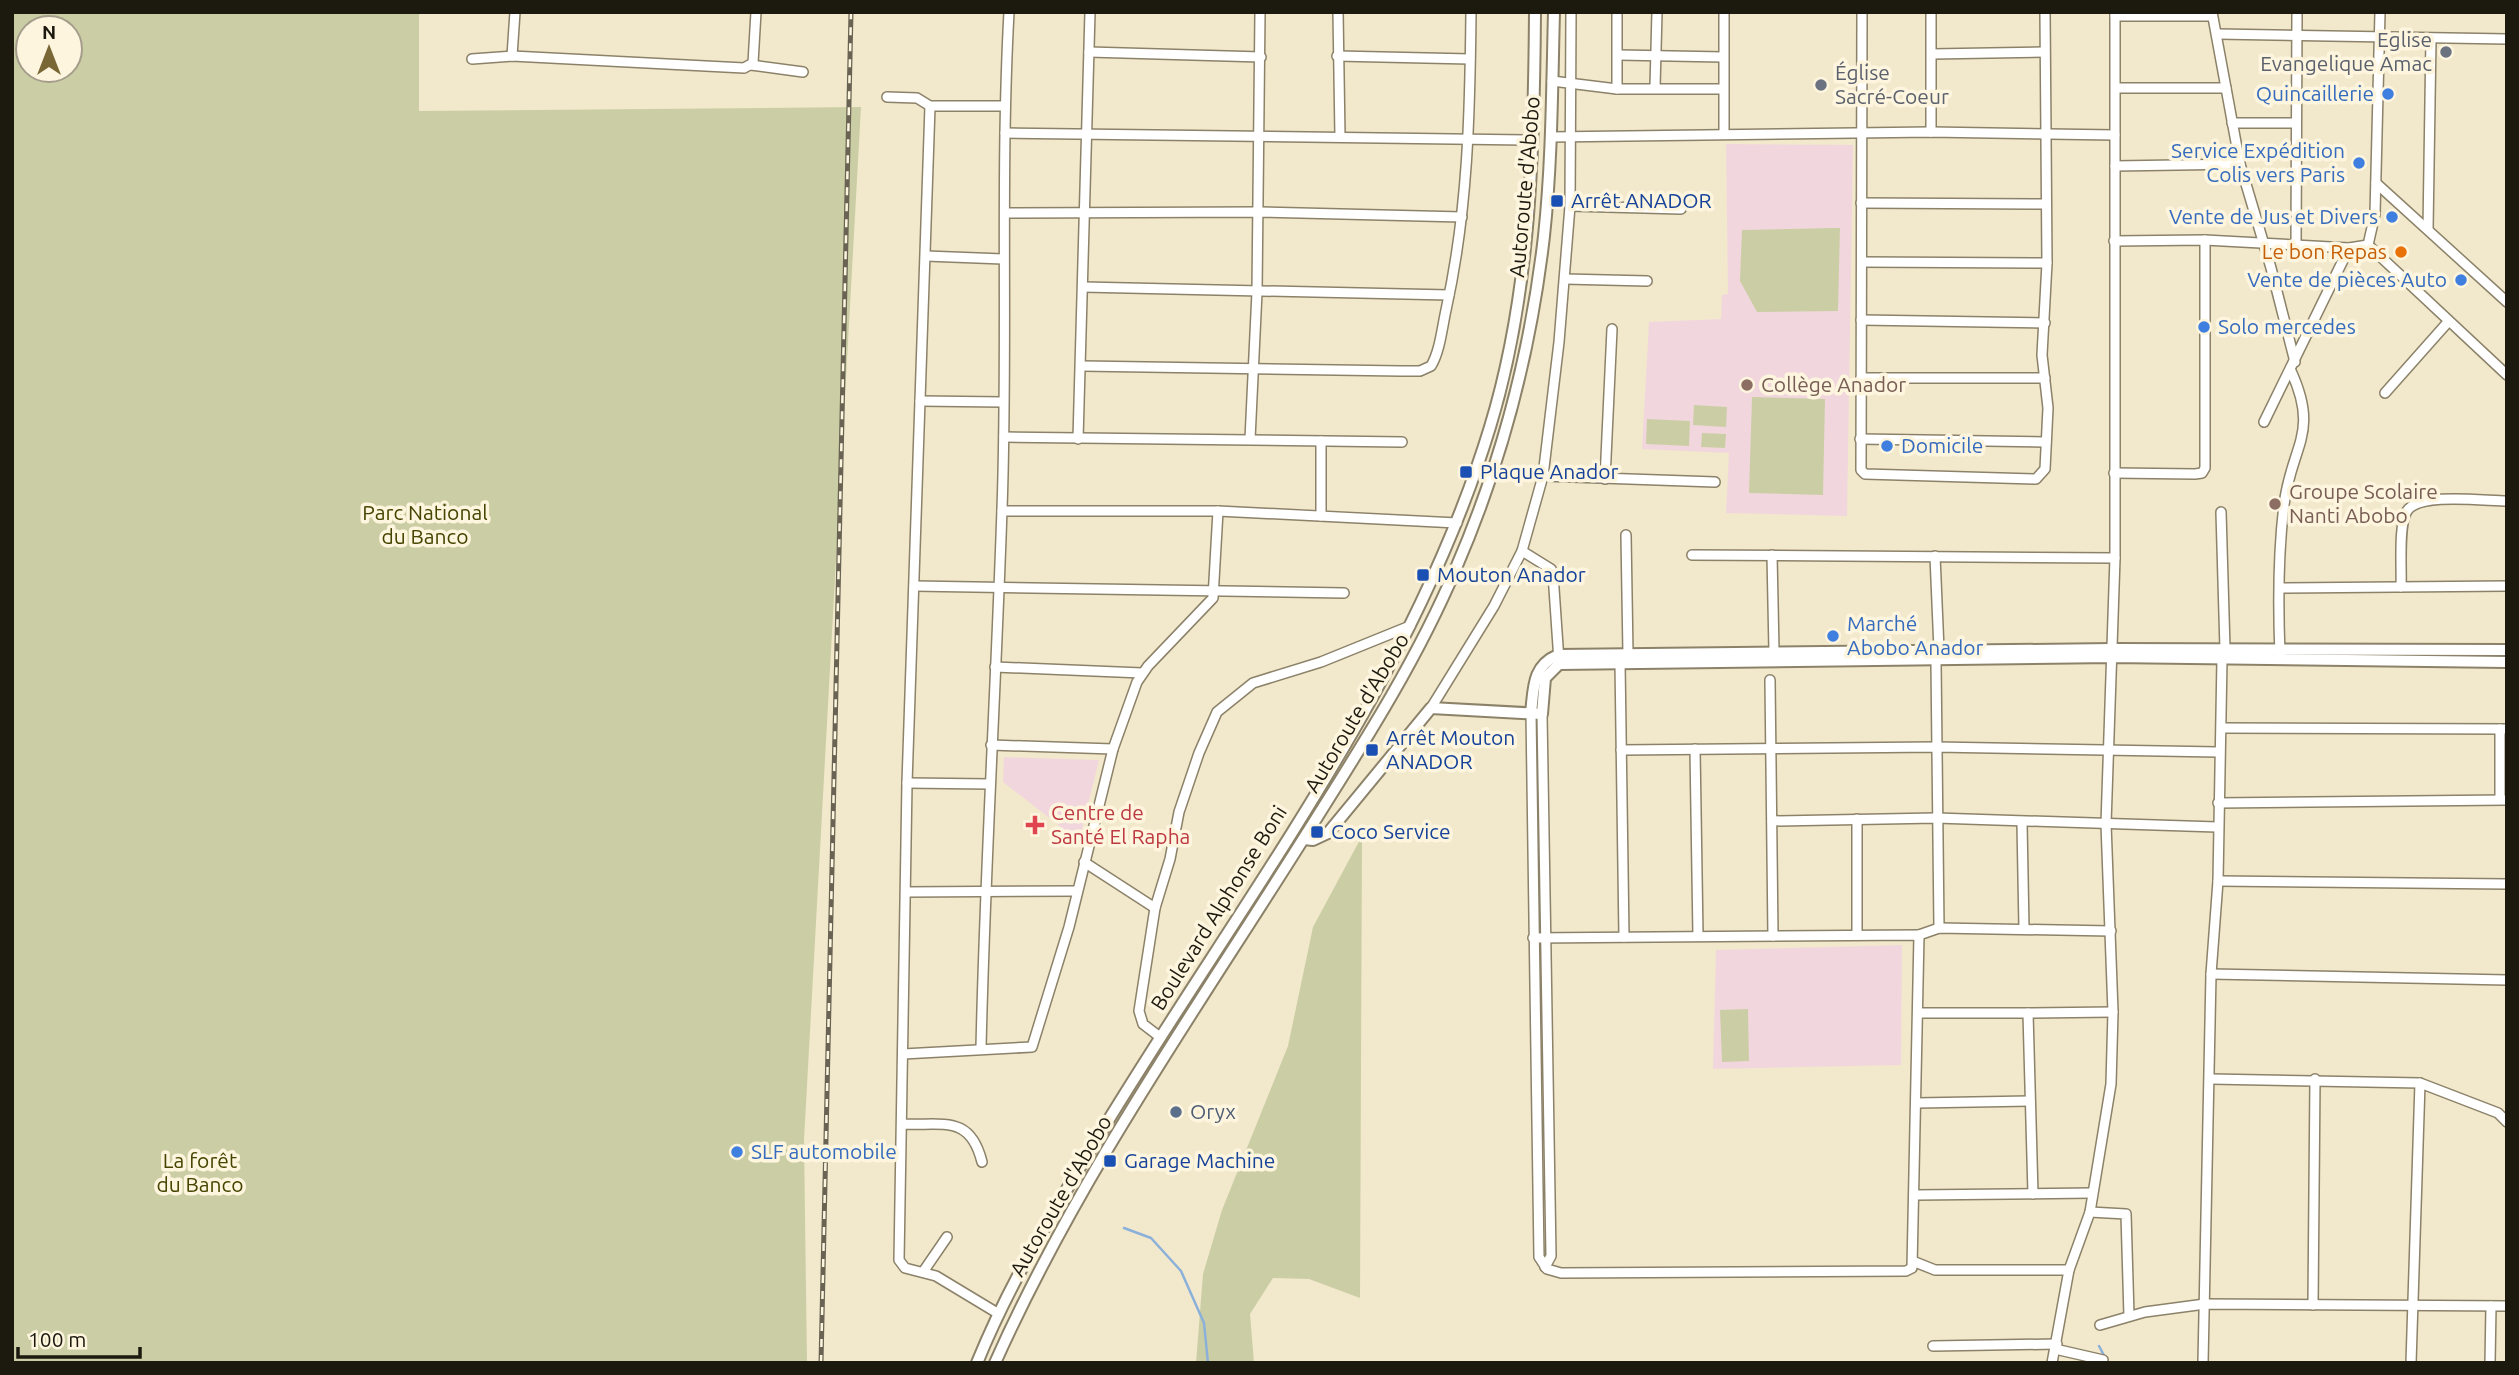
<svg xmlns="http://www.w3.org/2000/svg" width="2519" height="1375" font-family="Ubuntu,sans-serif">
<rect width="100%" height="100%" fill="#f2e8cc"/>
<!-- education -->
<g fill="#f1d7dd">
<polygon points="1726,144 1853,145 1847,516 1726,513 1729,453 1642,449 1649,322 1721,319 1722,295 1728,294"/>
<polygon points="1004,757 1099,760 1079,841 1003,782"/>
<polygon points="1902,945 1901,1065 1713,1069 1716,950"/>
</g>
<!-- green -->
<g fill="#cbcea4" fill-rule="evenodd">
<path d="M12 12H419V111L861 107 804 1140 807 1363H12ZM70 28V70H28V28Z"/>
<polygon points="1832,228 1840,228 1838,311 1757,312 1740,281 1742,230"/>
<polygon points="1752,397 1825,399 1823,495 1749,493"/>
<polygon points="1694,405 1727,407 1726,427 1693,425"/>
<polygon points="1647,419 1690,421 1689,446 1646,444"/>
<polygon points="1702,433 1726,434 1725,448 1701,447"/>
<polygon points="1362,836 1360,1298 1309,1279 1273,1278 1250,1314 1254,1363 1196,1363 1203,1274 1222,1210 1288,1046 1313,927"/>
<polygon points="1748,1009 1749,1061 1722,1062 1720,1010"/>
</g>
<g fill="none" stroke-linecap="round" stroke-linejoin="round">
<!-- stream -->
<g stroke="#8bb0da" stroke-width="2.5">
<polyline points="1124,1228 1151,1238 1181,1271 1204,1323 1208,1363"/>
<polyline points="2099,1346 2108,1363"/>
</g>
<!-- minor casing -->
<g stroke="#8c8269" stroke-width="12">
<g id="minor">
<polyline points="1338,12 1340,137"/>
<polyline points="1862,12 1861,470 1865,474 2036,479 2045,469 2048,408 2042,355 2047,263 2045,12"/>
<polyline points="2212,12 2240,164 2271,268 2295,362"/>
<polyline points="2115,16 2212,16"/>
<polyline points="2218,34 2507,39"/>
<polyline points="1089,52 1261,57"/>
<polyline points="1932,54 2044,52"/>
<polyline points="1619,55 1723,57"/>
<polyline points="512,56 515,12"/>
<polyline points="1337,56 1470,59"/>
<polyline points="472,59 512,56 744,68 753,63 756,12"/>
<polyline points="751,65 803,72"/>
<polyline points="1552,81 1617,89 1723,89"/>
<polyline points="1655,87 1657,12"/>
<polyline points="2116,88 2226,88"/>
<polyline points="1617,89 1617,12"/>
<polyline points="887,97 917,98 930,106 1004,106"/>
<polyline points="930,106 907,783 899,1260 905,1268 936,1276 999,1314"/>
<polyline points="2232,123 2296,123"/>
<polyline points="1931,132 1931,12"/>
<polyline points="1005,133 1534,140"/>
<polyline points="1724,134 1724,12"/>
<polyline points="1551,137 1931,132 2115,135"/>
<polyline points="2115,166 2240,164"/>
<polyline points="2376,183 2507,302"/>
<polyline points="1861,203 2046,204"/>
<polyline points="1570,206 1681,209"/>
<polyline points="1006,213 1259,212 1462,217"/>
<polyline points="2428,229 2431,38"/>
<polyline points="2114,241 2205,240 2349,248 2368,245"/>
<polyline points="2368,245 2375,214 2380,12"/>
<polyline points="2368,245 2507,375"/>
<polyline points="2296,246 2297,12"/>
<polyline points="926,256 1003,259"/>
<polyline points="1862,262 2047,263"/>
<polyline points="1565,279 1647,281"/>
<polyline points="1083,287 1449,295"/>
<polyline points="1861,320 2045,323"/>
<path d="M1082 366 1401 371H1420L1431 366C1440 351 1442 328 1446 310 1468 211 1470 113 1471 12"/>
<polyline points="1861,378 2045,378"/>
<polyline points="2385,393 2448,322"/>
<polyline points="920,401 1003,402"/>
<polyline points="2264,422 2349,248"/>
<polyline points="1004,437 1402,442"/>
<polyline points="1078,439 1090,12"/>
<polyline points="1250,439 1257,292 1260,12"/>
<polyline points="1860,439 2046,442"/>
<polyline points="2114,473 2195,474 2202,473 2205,468 2205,240"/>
<polyline points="1543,476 1715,482"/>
<polyline points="1605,479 1612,329"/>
<polyline points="1002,511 1218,511 1457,523"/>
<polyline points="2221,512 2225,649"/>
<polyline points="1321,516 1321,441"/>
<polyline points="1626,535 1628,654"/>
<polyline points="1522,551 1551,569 1553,574 1559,661"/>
<polyline points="1692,555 2115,558"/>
<polyline points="1772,555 1774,651"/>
<polyline points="1935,556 1939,650"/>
<polyline points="914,586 1344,593"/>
<path d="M2401 587C2402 570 2398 524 2407 511 2419 492 2485 501 2507 501"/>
<polyline points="2280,588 2507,586"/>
<path d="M2280 655C2278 606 2278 554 2284 505 2291 446 2320 434 2291 371"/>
<polyline points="1936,662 1939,928"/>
<polyline points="1620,663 1624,937"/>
<polyline points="995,667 1142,673"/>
<polyline points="1770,680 1773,936"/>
<polyline points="1431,708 1494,606 1522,551 1543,476 1559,342 1570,206 1571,12"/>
<polyline points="1531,713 1539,1257 1547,1269 1561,1273 1906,1271 1912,1268 1919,935 1533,938"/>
<polyline points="1542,714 1551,1256 1545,1267"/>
<polyline points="2222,728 2507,729"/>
<polyline points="991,745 1113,749"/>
<polyline points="1695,749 1698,936"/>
<polyline points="1621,750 1936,747 2218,752"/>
<polyline points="907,783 990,784"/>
<polyline points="2500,799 2500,729"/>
<polyline points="2218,803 2507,800"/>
<polyline points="1772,821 1936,818 2217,827"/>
<polyline points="2022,823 2024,929"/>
<polyline points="1084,862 1155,908"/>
<polyline points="2218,881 2507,884"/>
<polyline points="906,892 1077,891"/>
<polyline points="1857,935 1857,819"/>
<polyline points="1919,935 1939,928 2111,931"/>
<polyline points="2211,974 2507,980"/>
<polyline points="1918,1013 2028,1013"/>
<polyline points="1160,1037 1143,1024 1139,1011 1155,908 1170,859 1179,812 1199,753 1217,712 1253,683 1321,662 1410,626"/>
<path d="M981 1048C985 868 996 689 1002 509 1008 343 1000 178 1009 12"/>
<polyline points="903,1054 1032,1047 1069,927 1113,749 1137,682 1148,666 1213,598 1218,511"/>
<polyline points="2211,1079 2420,1083 2498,1113 2507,1122"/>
<polyline points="1917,1103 2030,1101"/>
<path d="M902 1124C943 1126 970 1114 982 1162"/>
<polyline points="2033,1194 2028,1013 2113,1012"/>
<polyline points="1916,1195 2092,1193"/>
<polyline points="2090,1212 2126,1214 2129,1316"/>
<polyline points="1915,1262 1935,1270 2069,1270"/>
<polyline points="923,1272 947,1237"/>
<polyline points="2313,1305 2315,1079"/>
<polyline points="2100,1325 2145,1312 2205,1304 2507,1306"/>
<polyline points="1933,1346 2057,1344"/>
<polyline points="2055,1349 2103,1360"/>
<polyline points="2052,1363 2069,1270 2090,1212 2111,1084 2113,1012 2106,824 2115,558 2115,12"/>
<polyline points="2203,1363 2211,974 2218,881 2222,659"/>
<polyline points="2411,1363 2420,1083"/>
<polyline points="2490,1363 2491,1306"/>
</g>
</g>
<!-- major casing -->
<g stroke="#8c8269" stroke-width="14">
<g id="major">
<path d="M1531 713C1534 688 1532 666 1558 655L2113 649 2507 650"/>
<polyline points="1304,839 1313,840 1328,833 1431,708 1542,714 1545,678 1559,664 2112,657 2507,662"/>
<path d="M977 1363C1009 1284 1053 1212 1097 1139 1236 908 1411 687 1490 427 1531 293 1534 151 1535 12"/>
<path d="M995 1363C1077 1179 1195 1011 1302 841 1358 752 1415 665 1456 568 1501 464 1531 349 1544 236 1552 162 1552 87 1554 12"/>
</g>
</g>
<!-- minor -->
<use href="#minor" stroke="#fff" stroke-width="9"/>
<!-- major -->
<use href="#major" stroke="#fff" stroke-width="10"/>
<!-- rail casing -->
<g stroke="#686352" stroke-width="5">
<polyline id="rail" points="821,1363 851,12"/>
</g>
<!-- rail -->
<use href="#rail" stroke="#fef5df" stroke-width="2.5" stroke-dasharray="8" stroke-linecap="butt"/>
</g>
<!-- markers -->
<g fill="#6b7280" stroke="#fef5df" stroke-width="2.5">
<circle cx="2446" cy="52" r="7"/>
<circle cx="1821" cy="85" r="7"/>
</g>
<g fill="#3f7fe0" stroke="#fef5df" stroke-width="2.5">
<circle cx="2388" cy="94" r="7"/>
<circle cx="2359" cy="163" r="7"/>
<circle cx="2392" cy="217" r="7"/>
<circle cx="2461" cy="280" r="7"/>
<circle cx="2204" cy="327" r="7"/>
<circle cx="1887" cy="446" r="7"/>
<circle cx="1833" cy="636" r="7"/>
<circle cx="737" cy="1152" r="7"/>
</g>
<g fill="#1a4fb4" stroke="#fef5df" stroke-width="2.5">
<rect x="1550" y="194" width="14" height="14" rx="3.5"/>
<rect x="1459" y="465" width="14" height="14" rx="3.5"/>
<rect x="1416" y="568" width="14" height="14" rx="3.5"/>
<rect x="1365" y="743" width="14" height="14" rx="3.5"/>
<rect x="1310" y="825" width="14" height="14" rx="3.5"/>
<rect x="1103" y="1154" width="14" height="14" rx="3.5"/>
</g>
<circle fill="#e8710a" stroke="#fef5df" stroke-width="2.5" cx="2401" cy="252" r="7"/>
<g fill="#8d6e63" stroke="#fef5df" stroke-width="2.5">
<circle cx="1747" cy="385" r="7"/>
<circle cx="2275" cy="504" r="7"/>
</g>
<path fill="#e0444e" stroke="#fef5df" stroke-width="2.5" d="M1031.5 814.5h7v7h7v7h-7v7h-7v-7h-7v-7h7z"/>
<circle fill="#5c6f8a" stroke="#fef5df" stroke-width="2.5" cx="1176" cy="1112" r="7"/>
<g text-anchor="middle" stroke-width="7" stroke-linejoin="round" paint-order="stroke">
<!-- worship labels -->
<g font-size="21" fill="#5b616d" stroke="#fef5df" text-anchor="end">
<text x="2432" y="47">Eglise<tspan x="2432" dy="24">Evangelique Amac</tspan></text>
<text x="1835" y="80" text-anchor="start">Église<tspan x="1835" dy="24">Sacré-Coeur</tspan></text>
</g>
<!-- shop labels -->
<g font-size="21" fill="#366cbe" stroke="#fef5df" text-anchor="end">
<text x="2374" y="101">Quincaillerie</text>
<text x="2345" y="158">Service Expédition<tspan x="2345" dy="24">Colis vers Paris</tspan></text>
<text x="2378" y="224">Vente de Jus et Divers</text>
<text x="2447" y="287">Vente de pièces Auto</text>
<text x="2218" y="334" text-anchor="start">Solo mercedes</text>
<text x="1901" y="453" text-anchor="start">Domicile</text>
<text x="1847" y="631" text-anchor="start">Marché<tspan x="1847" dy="24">Abobo Anador</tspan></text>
<text x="751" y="1159" text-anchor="start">SLF automobile</text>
</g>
<!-- street labels -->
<g font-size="21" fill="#1c190f" stroke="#fef5df">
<text transform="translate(1525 187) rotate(-85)" y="7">Autoroute d'Abobo</text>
<text transform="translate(1357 713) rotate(-59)" y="7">Autoroute d'Abobo</text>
<text transform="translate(1219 908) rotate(-58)" y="7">Boulevard Alphonse Boni</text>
<text transform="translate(1061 1196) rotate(-60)" y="7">Autoroute d'Abobo</text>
</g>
<!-- transit labels -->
<g font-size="21" fill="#164399" stroke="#fef5df" text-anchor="start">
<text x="1571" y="208">Arrêt ANADOR</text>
<text x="1480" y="479">Plaque Anador</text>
<text x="1437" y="582">Mouton Anador</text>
<text x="1386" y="745">Arrêt Mouton<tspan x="1386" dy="24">ANADOR</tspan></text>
<text x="1331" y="839">Coco Service</text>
<text x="1124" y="1168">Garage Machine</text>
</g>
<!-- food labels -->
<g font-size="21" fill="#c56008" stroke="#fef5df" text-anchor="end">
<text x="2387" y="259">Le bon Repas</text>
</g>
<!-- education labels -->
<g font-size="21" fill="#785e54" stroke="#fef5df" text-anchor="start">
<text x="1761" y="392">Collège Anador</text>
<text x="2289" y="499">Groupe Scolaire<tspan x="2289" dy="24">Nanti Abobo</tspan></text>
</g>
<!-- park labels -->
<g font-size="21" fill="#454500" stroke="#fef5df">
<text x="425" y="520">Parc National<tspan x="425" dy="24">du Banco</tspan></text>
<text x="200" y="1168">La forêt<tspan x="200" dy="24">du Banco</tspan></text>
</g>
<!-- health labels -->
<g font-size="21" fill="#be3a42" stroke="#fef5df" text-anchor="start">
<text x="1051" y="820">Centre de<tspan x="1051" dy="24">Santé El Rapha</tspan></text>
</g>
<!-- service labels -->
<g font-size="21" fill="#4e5e75" stroke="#fef5df" text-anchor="start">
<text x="1190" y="1119">Oryx</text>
</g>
</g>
<!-- border -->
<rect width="2519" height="1375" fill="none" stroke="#1c190f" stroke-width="28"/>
<!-- north arrow -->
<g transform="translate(49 49)"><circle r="33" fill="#fef5df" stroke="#a49d8c" stroke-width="2"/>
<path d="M0-5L12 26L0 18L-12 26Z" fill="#796735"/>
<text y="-10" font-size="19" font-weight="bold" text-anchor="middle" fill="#1c190f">N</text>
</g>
<!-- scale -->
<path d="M18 1347v10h122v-10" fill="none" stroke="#1c190f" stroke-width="3.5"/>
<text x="28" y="1347" font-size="21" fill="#1c190f" stroke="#fef5df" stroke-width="5" paint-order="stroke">100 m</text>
</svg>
